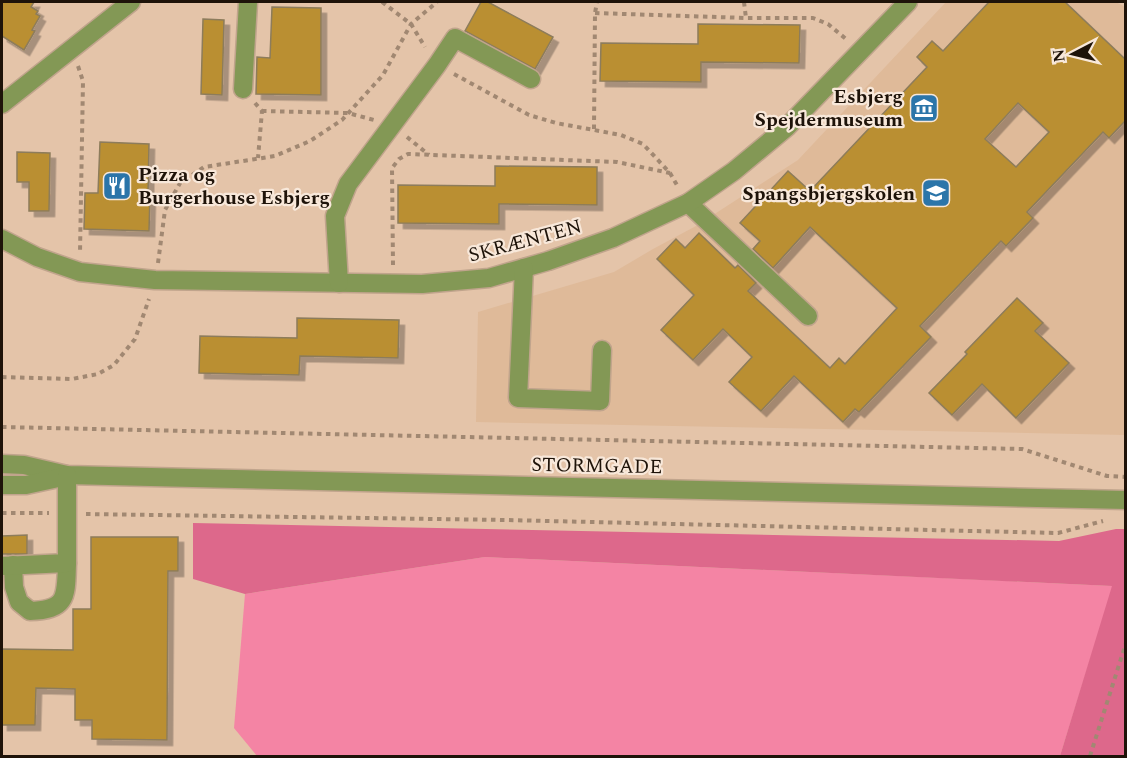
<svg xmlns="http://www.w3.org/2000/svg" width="1127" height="758" font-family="Spectral,serif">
<defs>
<filter id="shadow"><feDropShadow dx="5.5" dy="5.5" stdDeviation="0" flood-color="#0004"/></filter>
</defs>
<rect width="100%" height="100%" fill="#e4c4a9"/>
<!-- built -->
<polygon fill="#dfba99" points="946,2 1116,2 1125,7 1125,435 476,422 478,312 614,272 653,249 696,226 798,160"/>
<!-- green -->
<polygon fill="#f484a4" points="485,557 1113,586 1060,756 257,756 234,728 245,594"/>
<!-- forest -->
<polygon fill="#dd688b" points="193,523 1059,541 1116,529 1125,529 1125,756 1060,756 1112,586 485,557 245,594 193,579"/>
<!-- building -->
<g fill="#ba8f30" stroke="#8d7c5b" stroke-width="1.5" fill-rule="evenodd" filter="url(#shadow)">
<polygon points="2,2 34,2 31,7 38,11 36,14 40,16 32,30 35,31 24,50 2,36"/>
<polygon points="481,2 488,2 553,37 535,69 465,31"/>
<path d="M989 2H1065L1125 59V121L1109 138 1103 132 1027 212 1033 218 1006 246 1001 241 920 326 931 337 859 412 855 409 843 422 794 376 761 411 729 382 752 357 723 329 693 360 661 330 694 295 657 259 676 239 685 248 699 233 735 268 738 265 756 283 748 291 830 368 839 358 845 364 897 308 810 227 773 268 753 249 760 241 740 223 788 171 810 191 927 67 917 57 932 41 943 51ZM1018 103 1049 132 1016 167 985 139Z"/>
<polygon points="272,7 321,8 321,95 256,94 257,57 270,58"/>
<polygon points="203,19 224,20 222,95 201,94"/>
<polygon points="698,24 800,25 799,63 701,62 701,82 600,81 601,43 698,44"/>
<polygon points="100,142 149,144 148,195 150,195 149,231 84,229 85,193 98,193"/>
<polygon points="17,152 50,153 49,211 29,211 29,182 17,182"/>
<polygon points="495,166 597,167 597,205 499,204 499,224 398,223 398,185 495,186"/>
<polygon points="1017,298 1043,323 1035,331 1069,363 1016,418 982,384 952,415 929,393 967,354 965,352"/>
<polygon points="297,318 399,320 398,358 300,356 299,375 199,373 200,336 297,338"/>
<polygon points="27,535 27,554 2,554 2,536"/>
<polygon points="91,537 178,537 178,571 168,571 167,740 92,739 92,720 75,720 75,689 36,688 35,725 2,725 2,649 73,650 73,609 91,609"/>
</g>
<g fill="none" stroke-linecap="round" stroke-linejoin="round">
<!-- minor casing -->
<g stroke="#c0a48c" stroke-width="21">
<g id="minor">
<polyline points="243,89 248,2"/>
<polyline points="2,104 131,2"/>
<polyline points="688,203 808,316"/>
<polyline points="2,239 37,257 80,272 155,280 422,284 489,278 548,261 613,238 688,203 734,171 787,127 908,2"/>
<polyline points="524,268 518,398 600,401 602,350"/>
<polyline points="339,283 335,216 348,184 437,65 455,38 531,79"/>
<polyline points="2,464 24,465 67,475 1126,500"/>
<polyline points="2,485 26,485 63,477"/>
<path d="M13 565 14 587 19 602 30 611C68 610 66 596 67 563"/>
<polyline points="2,566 67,563 67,475"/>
</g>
</g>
<!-- path -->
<g stroke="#a18872" stroke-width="4" stroke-dasharray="4.5 4.5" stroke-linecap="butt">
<polyline points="382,2 411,24 425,47"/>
<polyline points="744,2 746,18"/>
<polyline points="595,13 746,18 813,18 828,24 846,39"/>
<polyline points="78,66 83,81 80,253"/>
<polyline points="454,74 529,115 556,123 621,135 643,144 670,173 678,187"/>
<polyline points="255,103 262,111 258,158"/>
<polyline points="262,111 348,113 374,120"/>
<polyline points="594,129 595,13 597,2"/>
<polyline points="407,137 429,155"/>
<polyline points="158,263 165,210 180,183 204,167 275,156 310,141 342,120 383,75 411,24 437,2"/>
<polyline points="393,265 392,168 399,159 408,154 617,162 670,173"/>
<polyline points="2,377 72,379 98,374 114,365 135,339 149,299"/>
<polyline points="2,427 1022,449 1107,476 1126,477"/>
<polyline points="2,513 49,513"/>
<polyline points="86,514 506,520 1058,533 1103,521"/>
<polyline points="1090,756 1126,643"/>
</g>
<!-- minor -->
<use href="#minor" stroke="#839855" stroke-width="18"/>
</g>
<!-- icons -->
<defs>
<g id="museum-square" transform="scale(1.5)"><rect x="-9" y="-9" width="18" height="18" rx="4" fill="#2b75a9" stroke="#f8e8da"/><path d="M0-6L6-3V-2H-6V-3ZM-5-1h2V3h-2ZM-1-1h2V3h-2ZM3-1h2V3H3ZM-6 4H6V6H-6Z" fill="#fff"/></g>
<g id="restaurant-square" transform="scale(1.5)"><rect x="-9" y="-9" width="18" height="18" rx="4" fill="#2b75a9" stroke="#f8e8da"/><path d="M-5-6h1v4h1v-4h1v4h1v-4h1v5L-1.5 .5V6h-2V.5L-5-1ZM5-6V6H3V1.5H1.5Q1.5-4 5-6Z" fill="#fff"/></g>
<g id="school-square" transform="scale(1.5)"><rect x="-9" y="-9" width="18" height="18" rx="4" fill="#2b75a9" stroke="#f8e8da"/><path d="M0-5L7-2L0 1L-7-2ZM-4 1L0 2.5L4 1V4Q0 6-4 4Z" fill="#fff"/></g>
</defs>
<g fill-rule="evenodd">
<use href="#museum-square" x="924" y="108"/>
<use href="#restaurant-square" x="117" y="186"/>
<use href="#school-square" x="936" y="193"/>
</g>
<g text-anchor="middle" stroke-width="4.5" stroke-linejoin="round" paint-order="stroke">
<!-- poi labels -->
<g font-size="20" font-weight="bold" fill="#1e1309" stroke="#f8e8da" text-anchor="end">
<text x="903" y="103">Esbjerg<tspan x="903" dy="23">Spejdermuseum</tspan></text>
<text x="138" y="181" text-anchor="start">Pizza og<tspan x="138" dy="23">Burgerhouse Esbjerg</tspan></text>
<text x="915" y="200">Spangsbjergskolen</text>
</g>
<!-- street labels -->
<g font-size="20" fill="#1e1309" stroke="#f8e8da">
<text transform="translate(525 240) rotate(-15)" y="7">SKRÆNTEN</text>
<text transform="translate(597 465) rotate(1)" y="7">STORMGADE</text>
</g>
</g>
<!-- border -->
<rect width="1127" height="758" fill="none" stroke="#1e1309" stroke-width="6"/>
<!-- north arrow -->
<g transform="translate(1073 54) rotate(263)" stroke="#f8e8da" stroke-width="4.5" paint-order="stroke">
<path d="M0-4.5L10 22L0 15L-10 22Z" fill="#1e1309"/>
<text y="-9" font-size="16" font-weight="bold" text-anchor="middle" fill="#1e1309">N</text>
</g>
</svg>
